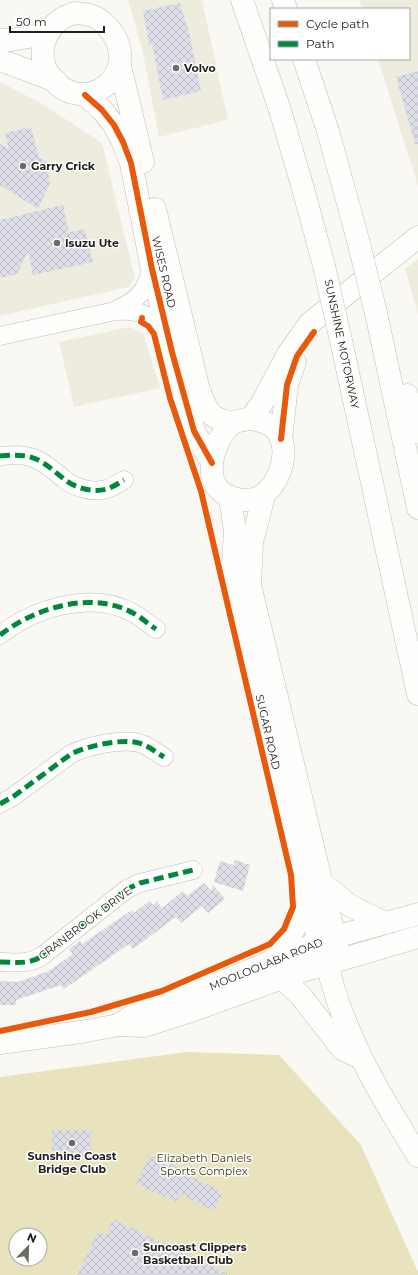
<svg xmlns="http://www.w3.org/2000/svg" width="418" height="1275" font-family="Montserrat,sans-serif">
<defs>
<pattern id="building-cross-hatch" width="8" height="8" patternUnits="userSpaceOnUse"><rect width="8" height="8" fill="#dedfe8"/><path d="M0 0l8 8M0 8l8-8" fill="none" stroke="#bebfc6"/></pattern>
</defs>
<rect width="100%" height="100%" fill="#f9f8f2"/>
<!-- built -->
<g fill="#edecdf">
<polygon points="128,0 202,0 228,120 159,137 142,48"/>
<polygon points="359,0 418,0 418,186 378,59 409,59 409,9 362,9"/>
<polygon points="0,82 39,102 102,143 135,278 128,287 0,316"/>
<polygon points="418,259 418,314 405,269"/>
<polygon points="130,327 143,333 160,388 74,407 59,342"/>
</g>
<!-- park -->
<path fill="#e8e3bc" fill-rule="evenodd" d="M187 1052 279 1055 361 1145 418 1272V1275H0V1077ZM16 1235H40V1259H16Z"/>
<!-- building -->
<g fill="url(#building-cross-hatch)">
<polygon points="180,3 190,36 201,91 163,100 152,44 149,45 143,11"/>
<polygon points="418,71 418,144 415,144 396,77"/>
<polygon points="31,127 39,157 46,161 50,184 38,209 0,185 0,144 9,149 5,133"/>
<polygon points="63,205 69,232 85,229 93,262 33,275 28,251 17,274 0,278 0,220"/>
<polygon points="235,860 250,865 243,891 214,882 220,861 233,865"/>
<polygon points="204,883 211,891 213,885 225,899 208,913 202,906 181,923 176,917 133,949 129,944 64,989 61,985 16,1000 16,1005 0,1005 0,981 18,982 49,971 73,954 69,949 80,941 82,944 132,910 134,913 149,901 153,905 157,901 162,908 183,891 187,896"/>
<rect x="52" y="1130" width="39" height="27"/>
<polygon points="150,1154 189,1172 188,1175 223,1192 214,1211 180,1194 176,1202 136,1184"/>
<polygon points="113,1219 230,1275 77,1275 98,1232 105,1236"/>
</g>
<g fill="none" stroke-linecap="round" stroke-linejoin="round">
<!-- minor casing -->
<g stroke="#bebdb8" stroke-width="19">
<g id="minor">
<path d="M116 310C138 300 145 292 152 269"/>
<path d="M0 336 115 311C144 309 153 316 167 341"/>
<path d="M0 456C12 455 25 454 36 459 47 464 55 472 64 479 75 488 93 493 107 489 113 487 119 483 124 480"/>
<path d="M0 635C35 608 91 590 133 613 141 617 148 624 156 629"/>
<path d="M0 804 14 796 71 754C87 746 125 737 142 744 150 747 157 753 164 757"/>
<path d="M0 962C15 962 29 965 42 956L127 889 140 883 193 870"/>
</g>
</g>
<!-- major casing -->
<g stroke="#bebdb8" stroke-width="23">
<g id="major">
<path d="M75 13C92 14 100 17 111 31 144 76 79 122 48 73 37 54 44 31 61 19 65 16 70 15 75 13Z"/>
<polyline points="0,40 11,40 46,34"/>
<polyline points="0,60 56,81"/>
<polyline points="120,66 143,162"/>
<polyline points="85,95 102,110 114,125 123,142 131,163 152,269 172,352 194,431 212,463"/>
<path d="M155 209 199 390C208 412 208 418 233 423"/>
<polyline points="250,419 262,403 288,354 310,323 418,237"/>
<path d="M250 419C259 420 268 422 275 429 295 448 277 500 247 500 238 501 222 495 217 487 204 470 217 432 235 422 240 420 245 420 250 419Z"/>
<polyline points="281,439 287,385 295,362"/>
<polyline points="264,496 252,542 250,585 340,959"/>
<polyline points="230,497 235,531 232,582 307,896 319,942 327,963"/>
<path d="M324 885C334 891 341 900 351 906 362 912 374 917 385 923"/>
<polyline points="274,960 281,945 294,929 307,896"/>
<polyline points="119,1025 139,1011 220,983 296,951 335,937 418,914"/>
<polyline points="0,1043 81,1032 119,1025 144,1026 191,1011 299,972 418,937"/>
</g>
</g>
<!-- highway casing -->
<g stroke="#bebdb8" stroke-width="23">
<g id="highway">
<polyline points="242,0 280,110 304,192 324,266"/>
<polyline points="283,0 286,9"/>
<polyline points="304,59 328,131 358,240"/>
<polyline points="376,313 418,508"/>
<polyline points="342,345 418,694"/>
<polyline points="407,395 418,432"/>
<path d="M327 963C343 1034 380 1095 418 1156"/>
<polyline points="282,978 301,996 342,1049 359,1057"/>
</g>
</g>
<!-- minor -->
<use href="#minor" stroke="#fefefd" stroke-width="18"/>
<!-- major -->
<use href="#major" stroke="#fefefd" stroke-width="22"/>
<!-- highway -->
<use href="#highway" stroke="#fefefd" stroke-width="22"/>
<!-- highway-bridge casing -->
<g stroke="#bebdb8" stroke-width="23" stroke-linecap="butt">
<g id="highway-bridge">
<polyline points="358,240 376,313"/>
<polyline points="324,266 342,345"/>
</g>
</g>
<!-- highway-bridge -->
<use href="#highway-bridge" stroke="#fefefd" stroke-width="22"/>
<!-- quiet -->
<g stroke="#00873e" stroke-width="5" stroke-dasharray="10 5" stroke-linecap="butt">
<path d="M0 456C12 455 25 454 36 459 47 464 55 472 64 479 75 488 93 493 107 489 113 487 119 483 124 480"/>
<path d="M0 635C35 608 91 590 133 613 141 617 148 624 156 629"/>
<path d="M0 804 14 796 71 754C87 746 125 737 142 744 150 747 157 753 164 757"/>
<path d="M0 962C15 962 29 965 42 956L127 889 140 883 193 870"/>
</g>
<!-- cycleway casing -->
<g stroke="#fff" stroke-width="8">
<g id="cycleway">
<polyline points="85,95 102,110 114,125 123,142 131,163 152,269 172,352 194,431 212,463"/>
<polyline points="281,439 287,385 297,356 314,332"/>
<polyline points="0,1031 91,1012 162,991 270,944 284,929 293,907 291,875 201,491 170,398 154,334 148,326 141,322 142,318"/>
</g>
</g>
<!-- cycleway -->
<use href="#cycleway" stroke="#e8590c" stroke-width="6"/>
</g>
<!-- markers -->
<g fill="#6d6c67" stroke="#fff" stroke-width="1.5">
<circle cx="176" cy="68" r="4"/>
<circle cx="23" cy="166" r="4"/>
<circle cx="57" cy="243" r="4"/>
<circle cx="72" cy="1143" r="4"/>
<circle cx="135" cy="1253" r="4"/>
</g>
<g text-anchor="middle" stroke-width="3" stroke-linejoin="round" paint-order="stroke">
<!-- poi labels -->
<g font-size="11" font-weight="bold" fill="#21201c" stroke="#fff" text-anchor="start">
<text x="184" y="72">Volvo</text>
<text x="31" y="170">Garry Crick</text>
<text x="65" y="247">Isuzu Ute</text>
<text x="72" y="1160" text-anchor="middle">Sunshine Coast<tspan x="72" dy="13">Bridge Club</tspan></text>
<text x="143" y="1251">Suncoast Clippers<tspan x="143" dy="13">Basketball Club</tspan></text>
</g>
<!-- street labels -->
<g font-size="11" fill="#21201c" stroke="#fff">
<text transform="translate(164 272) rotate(77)" y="4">WISES ROAD</text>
<text transform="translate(342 344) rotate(78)" y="4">SUNSHINE MOTORWAY</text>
<text transform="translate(268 732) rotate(77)" y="4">SUGAR ROAD</text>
<text transform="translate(85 923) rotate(-37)" y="4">CRANBROOK DRIVE</text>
<text transform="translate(266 964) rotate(-22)" y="4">MOOLOOLABA ROAD</text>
</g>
<!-- park labels -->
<g font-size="11" fill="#3b3612" stroke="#fff">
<text x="204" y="1162">Elizabeth Daniels<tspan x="204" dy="13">Sports Complex</tspan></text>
</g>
</g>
<!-- legend -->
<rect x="270" y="8" width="140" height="52" fill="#ffffff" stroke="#a6a6a4"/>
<rect x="278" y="21" width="20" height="6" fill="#e8590c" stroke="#a6a6a4"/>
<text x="306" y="28" font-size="12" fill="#21201c">Cycle path</text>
<rect x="278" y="41" width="20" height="6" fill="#00873e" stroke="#a6a6a4"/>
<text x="306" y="48" font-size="12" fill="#21201c">Path</text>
<!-- north arrow -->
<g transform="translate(28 1247) rotate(23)"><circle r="19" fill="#ffffff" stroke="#a6a6a4"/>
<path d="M0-3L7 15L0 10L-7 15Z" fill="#6d6c67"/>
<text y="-6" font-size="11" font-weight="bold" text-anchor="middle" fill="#21201c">N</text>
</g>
<!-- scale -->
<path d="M10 26v6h94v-6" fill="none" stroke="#21201c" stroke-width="2"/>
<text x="16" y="26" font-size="12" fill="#21201c" stroke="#ffffff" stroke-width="3" paint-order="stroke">50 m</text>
</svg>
